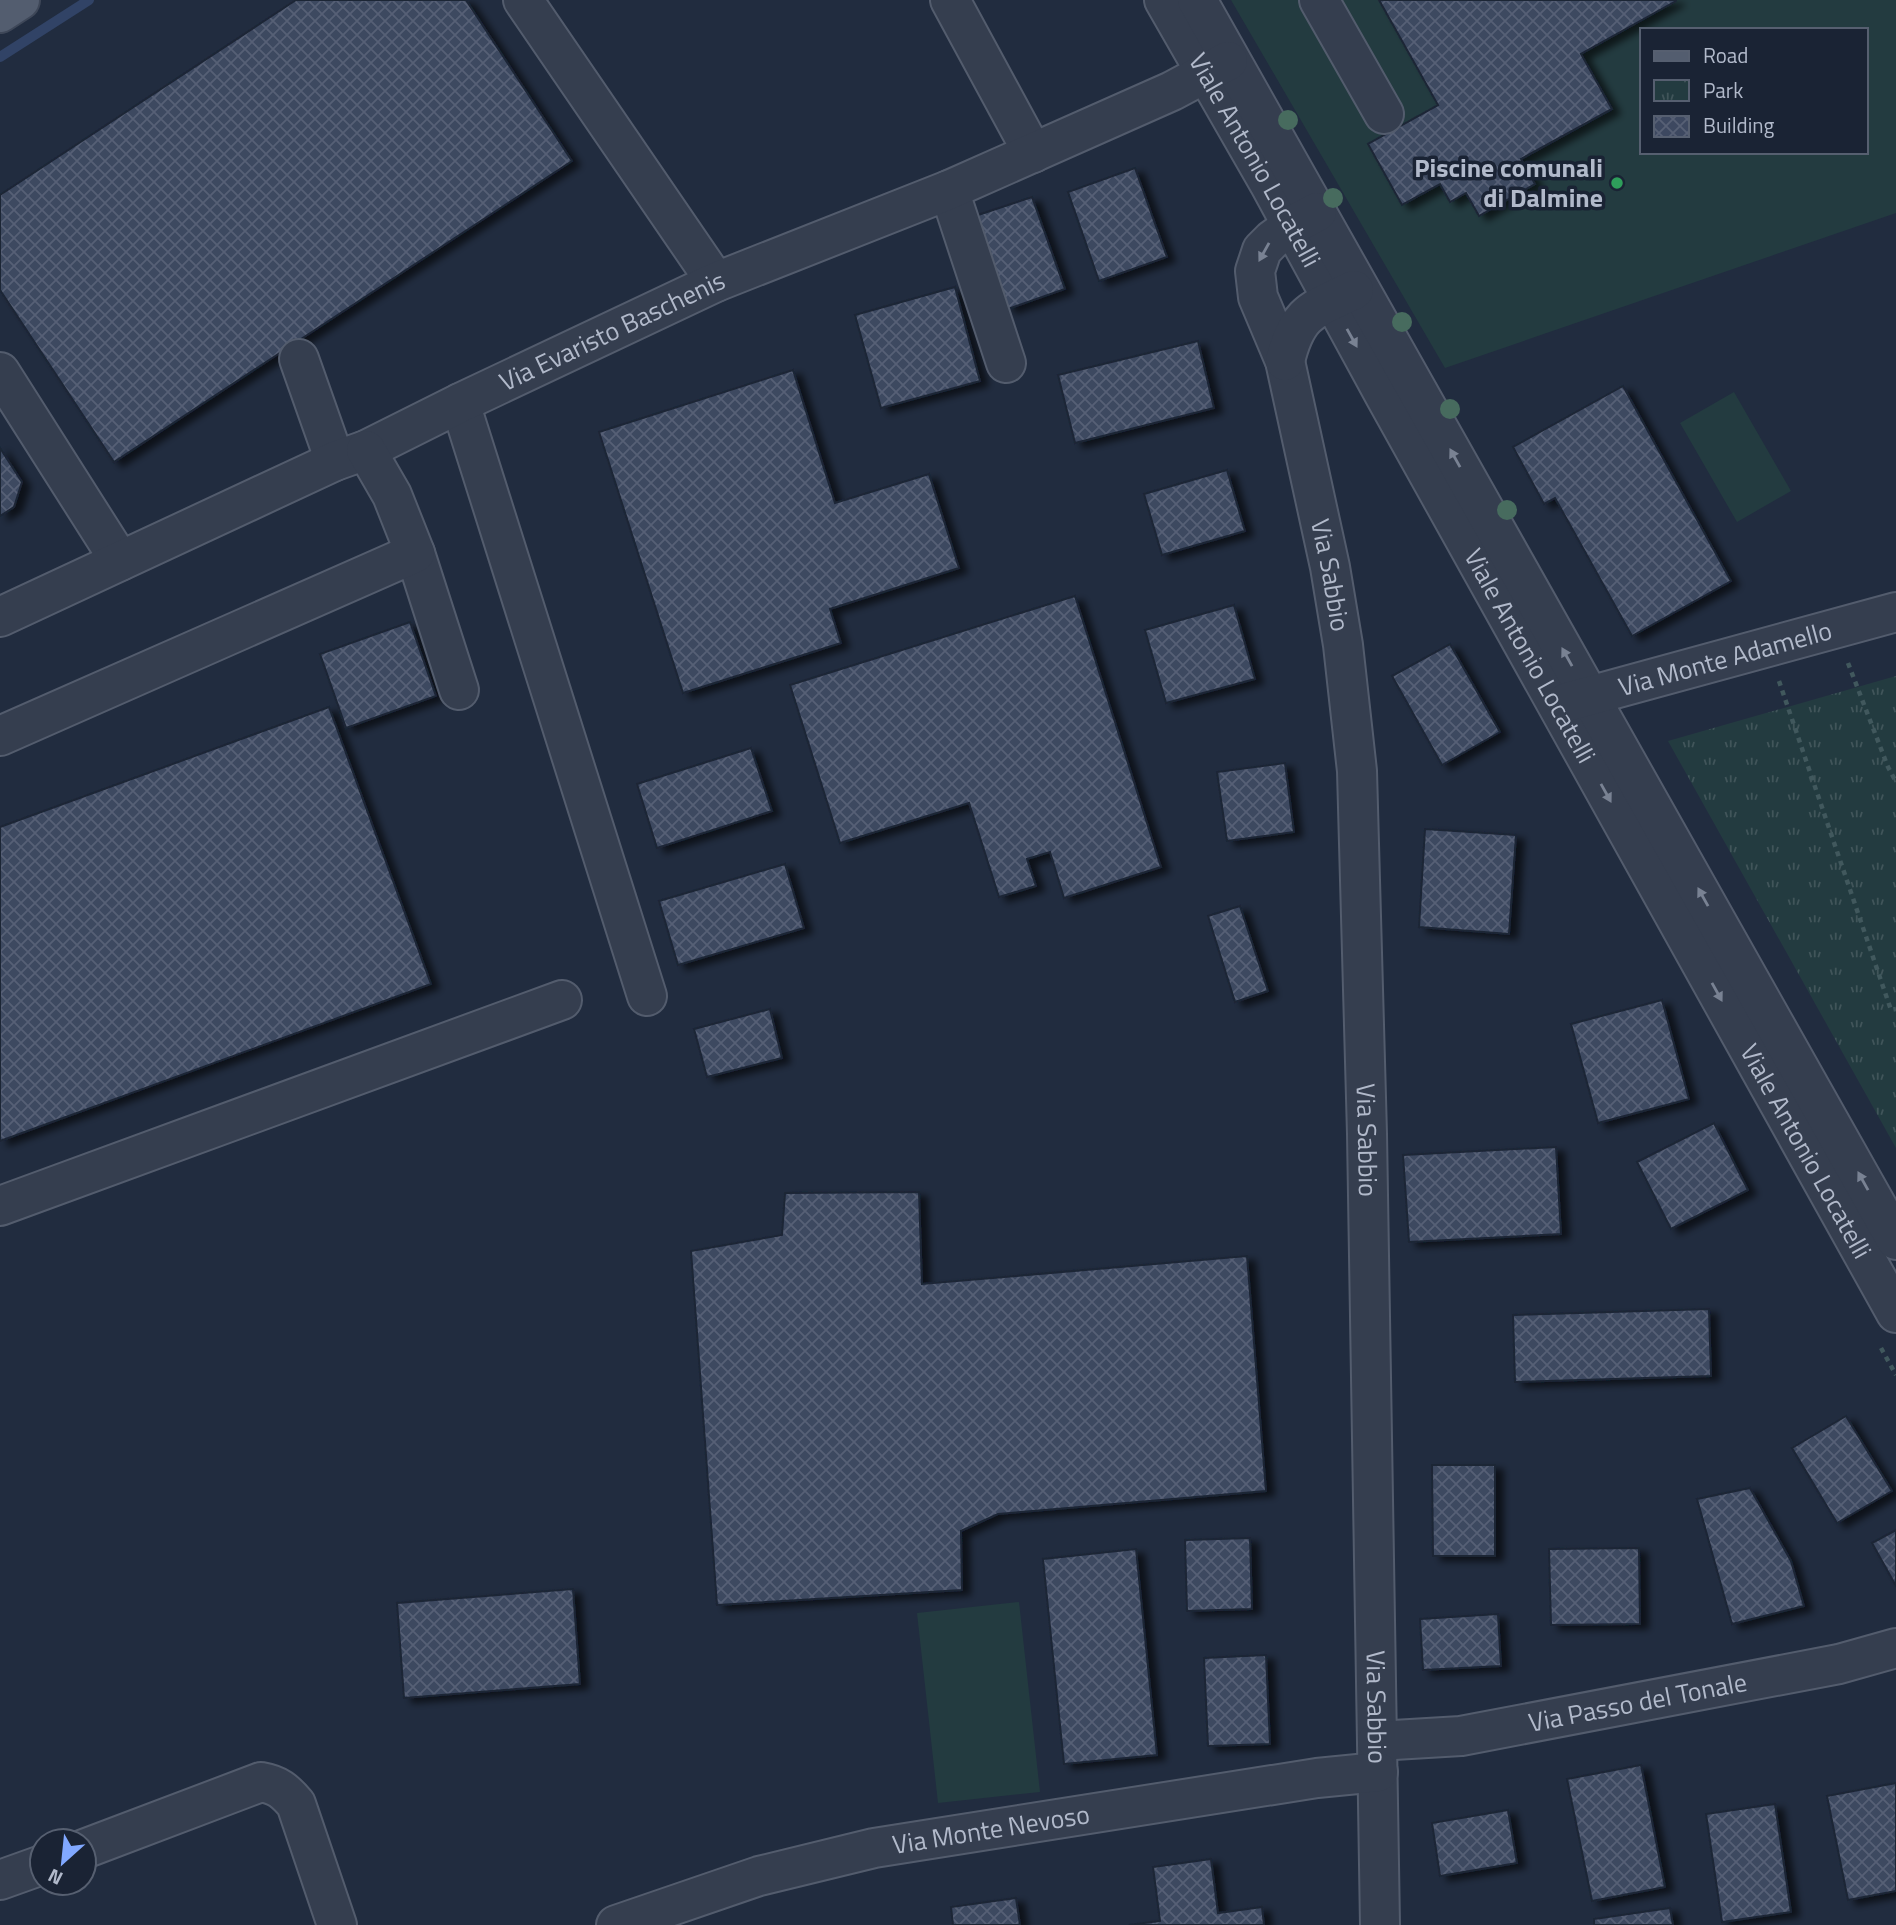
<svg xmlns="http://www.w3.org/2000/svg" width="1896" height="1925" font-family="'Titillium Web',sans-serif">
<defs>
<pattern id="park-tufts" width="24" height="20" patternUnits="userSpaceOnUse" patternTransform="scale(1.75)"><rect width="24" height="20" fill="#233b40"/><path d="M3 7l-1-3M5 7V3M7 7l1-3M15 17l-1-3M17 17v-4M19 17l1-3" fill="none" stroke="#41555a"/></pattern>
<pattern id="building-cross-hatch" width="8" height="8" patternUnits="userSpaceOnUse" patternTransform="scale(1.75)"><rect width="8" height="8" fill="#3d4860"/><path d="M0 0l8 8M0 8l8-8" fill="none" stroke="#576075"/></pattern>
<filter id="shadow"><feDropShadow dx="8" dy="4.5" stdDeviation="3.5" flood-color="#0009"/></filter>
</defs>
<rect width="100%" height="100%" fill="#212c3f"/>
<!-- green -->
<g fill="#233b40" fill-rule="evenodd">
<path d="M1231 0H1896V213L1445 368ZM1642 30H1866V152H1642Z"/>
<polygon points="1734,392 1791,491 1737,522 1680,423"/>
<polygon points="1019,1602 1040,1792 938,1803 917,1613"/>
</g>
<!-- park -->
<polygon fill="url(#park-tufts)" points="1896,676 1896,1148 1668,741"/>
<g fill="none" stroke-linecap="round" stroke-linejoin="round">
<!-- stream -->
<polyline stroke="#314366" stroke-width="10" points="0,57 89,0"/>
</g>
<!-- building -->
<g fill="url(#building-cross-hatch)" stroke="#1c2536" stroke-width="2" filter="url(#shadow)">
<polygon points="296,0 466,0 572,161 114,462 0,290 0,195"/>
<polygon points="1379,0 1676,0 1676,1 1581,54 1612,109 1521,159 1535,184 1479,216 1466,193 1450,202 1440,184 1402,205 1368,144 1438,105"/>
<polygon points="1135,168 1167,257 1099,281 1068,192"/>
<polygon points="1032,197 1065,289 1008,309 975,216"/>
<polygon points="955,287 980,381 881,408 855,315"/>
<polygon points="1198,341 1214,408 1075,443 1058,375"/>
<polygon points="793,370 835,503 929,474 959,568 830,609 841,643 683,693 599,432"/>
<polygon points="1623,386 1731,581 1632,636 1555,498 1544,504 1513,447"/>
<polygon points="0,448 22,482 14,507 0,516"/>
<polygon points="1227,470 1245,531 1162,555 1144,494"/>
<polygon points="1075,596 1161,867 1064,898 1050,852 1027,859 1036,886 999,897 969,803 840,843 790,685"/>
<polygon points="1234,605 1255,679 1166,703 1145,630"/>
<polygon points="410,622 436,696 346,728 320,654"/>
<polygon points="1450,644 1500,732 1442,765 1392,676"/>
<polygon points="329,707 431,984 0,1141 0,827"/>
<polygon points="751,748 772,811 657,848 637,784"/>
<polygon points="1285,763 1294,832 1227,841 1217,772"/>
<polygon points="1425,829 1516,835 1509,934 1419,927"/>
<polygon points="785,864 804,928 678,965 659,901"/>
<polygon points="1240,906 1268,991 1235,1002 1208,916"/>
<polygon points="1662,1000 1689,1099 1598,1123 1571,1024"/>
<polygon points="770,1009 782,1058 707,1077 694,1029"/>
<polygon points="1714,1123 1748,1190 1671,1229 1637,1162"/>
<polygon points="1556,1147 1561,1234 1409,1242 1403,1155"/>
<polygon points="919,1192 922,1284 1247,1256 1266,1491 998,1514 961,1531 962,1590 717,1605 691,1251 782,1235 785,1193"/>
<polygon points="1709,1309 1711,1376 1515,1382 1513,1315"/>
<polygon points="1846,1416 1892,1491 1837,1523 1792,1448"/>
<polygon points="1432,1465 1495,1465 1495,1556 1433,1556"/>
<polygon points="1750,1488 1791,1561 1804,1606 1732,1624 1697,1499"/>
<polygon points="1896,1530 1896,1586 1872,1543"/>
<polygon points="1250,1538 1252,1609 1187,1611 1185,1540"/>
<polygon points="1639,1548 1640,1624 1551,1625 1549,1549"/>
<polygon points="1136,1549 1157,1755 1064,1764 1043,1559"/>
<polygon points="573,1589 580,1684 404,1698 397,1603"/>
<polygon points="1498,1614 1501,1666 1423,1670 1420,1619"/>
<polygon points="1266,1655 1270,1744 1208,1746 1204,1658"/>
<polygon points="1641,1765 1665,1887 1592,1901 1567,1779"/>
<polygon points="1896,1783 1896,1891 1848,1900 1827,1796"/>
<polygon points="1775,1804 1791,1912 1722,1922 1706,1814"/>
<polygon points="1508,1810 1517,1863 1440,1876 1432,1823"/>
<polygon points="1211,1859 1218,1913 1262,1907 1264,1925 1129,1925 1160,1921 1153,1867"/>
<polygon points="1016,1898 1020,1925 953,1925 951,1907"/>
<polygon points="1670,1908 1673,1925 1594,1925 1594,1919"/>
</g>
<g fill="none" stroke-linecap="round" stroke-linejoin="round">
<!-- minor casing -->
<g stroke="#535c6d" stroke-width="42">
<g id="minor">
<polyline points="523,0 716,282"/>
<polyline points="950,0 1033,153"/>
<path id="s1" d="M1164 0 1269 183 1385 396 1896 1313"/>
<polyline points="1197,0 1896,1240"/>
<polyline points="1319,0 1384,114"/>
<polyline points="949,190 1006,363"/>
<path id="s2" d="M1317 212 1291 226 1272 240 1262 250 1255 271 1258 297 1285 361 1330 567 1343 645 1357 771 1367 1134 1380 1925"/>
<polyline points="299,359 335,461"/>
<path d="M1285 361C1297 312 1312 310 1354 290"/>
<polyline points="0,372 120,561"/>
<polyline points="460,403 647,996"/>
<polyline points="415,553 459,690"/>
<path id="s3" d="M0 617 335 461 366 450 460 403 716 282 949 190 1172 91 1228 61"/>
<path id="s4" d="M1567 702 1896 612"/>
<polyline points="0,736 415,553 392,495 366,450"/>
<polyline points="0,1206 562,1000"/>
<path id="s5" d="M1377 1741 1461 1736 1839 1664 1896 1648"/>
<path d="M84 1849 261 1782C278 1785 285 1791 296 1804L337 1925"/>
<polyline points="0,1880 42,1865"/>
<path id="s6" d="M616 1925 759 1876 874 1848 1317 1778 1378 1772"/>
</g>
</g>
<!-- major casing -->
<g stroke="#3e4758" stroke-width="42">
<polyline id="major" points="0,13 20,0"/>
</g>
<!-- path -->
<g stroke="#41585d" stroke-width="4.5" stroke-dasharray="5 5" stroke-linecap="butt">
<polyline points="1848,663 1888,767 1896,782"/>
<polyline points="1779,681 1891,1010 1896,1009"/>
<polyline points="1881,1348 1896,1375"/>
</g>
<!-- minor -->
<use href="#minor" stroke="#353e4f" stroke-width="38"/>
<!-- major -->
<use href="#major" stroke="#535d6f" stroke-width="38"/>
</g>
<!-- trees -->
<g fill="#476b5e">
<circle cx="1288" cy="120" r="10"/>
<circle cx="1333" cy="198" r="10"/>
<circle cx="1402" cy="322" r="10"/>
<circle cx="1450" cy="409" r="10"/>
<circle cx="1507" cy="510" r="10"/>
</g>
<!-- one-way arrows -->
<defs><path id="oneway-solid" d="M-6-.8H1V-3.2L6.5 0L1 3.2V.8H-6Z" transform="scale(1.75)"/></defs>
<g fill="#798293">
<use href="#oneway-solid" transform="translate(1264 252) rotate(119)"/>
<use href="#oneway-solid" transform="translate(1352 338) rotate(61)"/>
<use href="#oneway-solid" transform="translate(1455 458) rotate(-119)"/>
<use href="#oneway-solid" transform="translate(1567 657) rotate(-119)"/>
<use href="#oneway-solid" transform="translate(1606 793) rotate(61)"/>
<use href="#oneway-solid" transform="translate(1703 897) rotate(-119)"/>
<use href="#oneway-solid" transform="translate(1717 992) rotate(61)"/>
<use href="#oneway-solid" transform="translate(1863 1181) rotate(-119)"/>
</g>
<!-- markers -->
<circle fill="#2e9e5b" stroke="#1a2334" stroke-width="2.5" cx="1617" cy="183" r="7"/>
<g text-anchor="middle" stroke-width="7" stroke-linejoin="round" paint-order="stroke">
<!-- street labels -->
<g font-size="26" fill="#b1b9ca" stroke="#1a2334">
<text dy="9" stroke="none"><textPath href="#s1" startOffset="184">Viale Antonio Locatelli</textPath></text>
<text dy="9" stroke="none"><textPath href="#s3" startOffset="676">Via Evaristo Baschenis</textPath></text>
<text dy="9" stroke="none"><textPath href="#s2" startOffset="404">Via Sabbio</textPath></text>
<text dy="9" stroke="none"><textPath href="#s1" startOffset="751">Viale Antonio Locatelli</textPath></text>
<text dy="9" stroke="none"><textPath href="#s4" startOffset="164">Via Monte Adamello</textPath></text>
<text dy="9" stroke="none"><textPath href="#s2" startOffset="971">Via Sabbio</textPath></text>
<text dy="9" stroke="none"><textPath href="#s1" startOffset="1318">Viale Antonio Locatelli</textPath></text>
<text dy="9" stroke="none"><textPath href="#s5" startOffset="264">Via Passo del Tonale</textPath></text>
<text dy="9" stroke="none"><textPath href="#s2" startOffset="1538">Via Sabbio</textPath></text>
<text dy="9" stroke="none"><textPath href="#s6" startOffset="388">Via Monte Nevoso</textPath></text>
</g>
<!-- poi labels -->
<g font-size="26" font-weight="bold" fill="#b1b9ca" stroke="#1a2334" text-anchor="end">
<text x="1603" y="177">Piscine comunali<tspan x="1603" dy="30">di Dalmine</tspan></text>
</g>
</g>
<!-- legend -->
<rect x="1640" y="28" width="228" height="126" fill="#1a2334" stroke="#565f70" stroke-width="2"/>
<rect x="1654" y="51" width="35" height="10" fill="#535d6f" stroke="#565f70" stroke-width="2"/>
<text x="1703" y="63" font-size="21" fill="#b1b9ca">Road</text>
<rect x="1654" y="80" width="35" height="21" fill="url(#park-tufts)" stroke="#565f70" stroke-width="2"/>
<text x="1703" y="98" font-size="21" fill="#b1b9ca">Park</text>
<rect x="1654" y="116" width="35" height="21" fill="url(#building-cross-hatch)" stroke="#565f70" stroke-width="2"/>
<text x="1703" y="133" font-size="21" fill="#b1b9ca">Building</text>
<!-- north arrow -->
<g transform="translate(63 1862) rotate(207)"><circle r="33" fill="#1a2334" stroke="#565f70" stroke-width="2"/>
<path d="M0-5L12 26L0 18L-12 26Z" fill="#81a8ff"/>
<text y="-10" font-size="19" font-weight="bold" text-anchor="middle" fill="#b1b9ca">N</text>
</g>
</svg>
